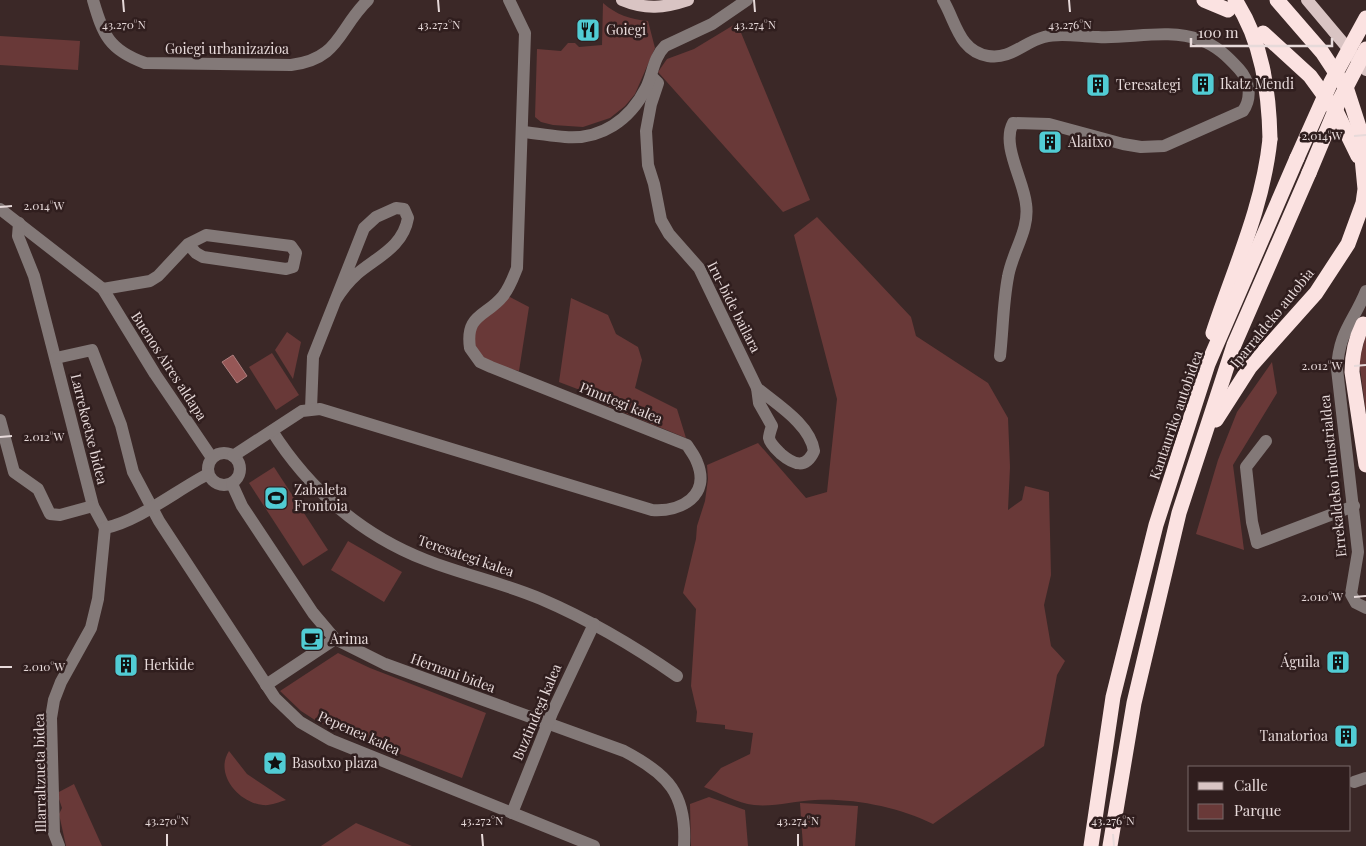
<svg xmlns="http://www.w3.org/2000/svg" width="1366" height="846" font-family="'Playfair Display',serif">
<rect width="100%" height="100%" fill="#3b2827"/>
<!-- green -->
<g fill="#693938">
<path d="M603 3C617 15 629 19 648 21L655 48 635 94 625 106 610 118 583 127 553 125 541 122 535 117 537 49 561 51 568 43H575L579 47 602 45Z"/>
<polygon points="737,23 810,200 783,212 658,72 667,59 694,49"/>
<polygon points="0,36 80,41 78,70 0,65"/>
<path d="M817 217 911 317 916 336 988 383 1008 418 1010 467 1008 510 1022 500 1025 486 1049 492 1051 575 1044 605 1051 646 1065 661 1057 675 1044 746 933 824C899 807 853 798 815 800 795 801 774 807 754 805 737 803 720 793 704 787L721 768 750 754 753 733 725 729V725L696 722 697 712 691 686 696 609 683 593 696 539 697 526 705 501 708 479 707 465 758 443 806 498 827 492 837 399 794 235Z"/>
<path d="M508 296 529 307 519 371C509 368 494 366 485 360 454 338 491 311 508 296Z"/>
<polygon points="571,298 608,315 616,334 638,347 642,360 635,388 677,409 686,438 586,397 580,390 559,382"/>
<polygon points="287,332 301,342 293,379 275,350"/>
<polygon points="1366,335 1366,412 1359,361"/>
<polygon points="272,353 299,395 276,410 249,367"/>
<polygon points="1272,362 1277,393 1233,465 1244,550 1196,534 1218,460 1237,412"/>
<polygon points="274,467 328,550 303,566 249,483"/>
<polygon points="348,541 402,572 384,602 331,570"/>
<polygon points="338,653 370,668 486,713 462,778 318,722 301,711 280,691"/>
<path d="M229 751 247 774 286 800C279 802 270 806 263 805 239 803 214 774 229 751Z"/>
<polygon points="74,784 102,846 66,846 59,814 62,808 57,793"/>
<polygon points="709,797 745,810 748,846 691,846 690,804"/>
<polygon points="800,803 858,806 855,846 803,846"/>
<polygon points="356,823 412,846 321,846"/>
</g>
<!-- water -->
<polygon fill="#965756" stroke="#ae7e7e" points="233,355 247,376 237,383 222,362"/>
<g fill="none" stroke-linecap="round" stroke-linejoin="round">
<!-- minor -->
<g stroke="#837978" stroke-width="12">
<path d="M93 0C103 35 109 50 145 63L291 65C340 59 338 29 368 0"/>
<path d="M943 0C956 22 959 51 988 56 1010 60 1024 42 1044 37 1061 32 1080 37 1098 37 1130 39 1169 28 1200 40 1216 45 1228 57 1239 69 1250 81 1252 98 1243 111L1164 146 1141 147 1123 144 1049 124 1013 123C1001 145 1024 181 1026 204 1030 230 1012 252 1008 277 1003 303 1003 330 1000 356"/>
<polyline points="651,76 658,83 651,104 646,131 648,165 654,184 661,220 669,234 699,268 757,388"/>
<path d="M522 132C537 133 551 136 565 137 601 140 630 120 646 88 653 74 653 58 665 46L712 24 747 0"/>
<polyline points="0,209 103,289 155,374 212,458"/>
<polyline points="19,223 18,236 34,276 93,506 105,528"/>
<polyline points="103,289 150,281 158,276 188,244 206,235 291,246 296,253 293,267 286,269 203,257 196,253 188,244"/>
<path d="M1366 291C1353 323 1339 331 1337 369L1358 552 1351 594 1356 603 1366 608"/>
<polyline points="56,358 92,350 121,425 133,472 159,521 275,698 300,722 331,740 594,846"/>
<path d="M757 388C776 404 810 424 814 451 806 469 794 465 781 454 777 450 770 444 769 438 769 435 771 429 772 426L759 403Z"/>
<path d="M311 409 313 357 364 228 376 217 396 208 404 209 408 218C403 247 377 257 357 274 348 282 341 291 335 301"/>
<polyline points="0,420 14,472 38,489 50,514 60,515 93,506"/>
<path d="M272 431C309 489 361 535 426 560 464 575 504 583 541 599 590 620 634 646 677 676"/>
<polyline points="1266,441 1246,467 1252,522 1257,543 1354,506"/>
<circle cx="224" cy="469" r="16"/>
<path d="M233 456 302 411 320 409 652 510C681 512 711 496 697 462 695 456 690 450 687 445L491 367 480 362 470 348C465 314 486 317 503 296 510 287 513 278 517 268L525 33 509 0"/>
<path d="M232 484 242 506 313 613 335 639 385 664 624 751C668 774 687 794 684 846"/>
<path d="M105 528C139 521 177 490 208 474"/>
<polyline points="266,685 335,639"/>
<polyline points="1354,782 1366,778"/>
<polyline points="512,813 552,713 594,624"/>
<polyline points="59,846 54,833 51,718 54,700 61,682 91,628 98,599 105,528"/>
</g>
<!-- major -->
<g stroke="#d9c4c3" stroke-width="12">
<path d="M622 0C646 10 664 8 688 0"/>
<polyline points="1307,0 1366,70"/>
</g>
<!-- highway -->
<g stroke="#fbe2e1" stroke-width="15">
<polyline points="1204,0 1228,10"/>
<polyline points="1263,33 1310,76 1337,113 1358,156"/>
<path d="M1363 324C1355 340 1352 354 1352 372L1366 465"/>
<path d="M1213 333C1234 269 1263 207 1270 139"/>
<polyline points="1216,420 1250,367 1316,293 1348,244 1363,203 1365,189 1359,127 1347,90 1322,52 1277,0"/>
<polyline points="1091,846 1113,697 1156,525 1208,364 1297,158"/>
<polyline points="1110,846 1134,703 1179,513 1234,345 1309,173"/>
</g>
<!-- highway-bridge -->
<g stroke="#fbe2e1" stroke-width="15">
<path d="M1235 0C1262 41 1269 91 1270 139"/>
<polyline points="1297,158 1331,82 1366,18"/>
<polyline points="1309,173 1340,99 1366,49"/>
</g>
</g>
<!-- ticks -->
<path fill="none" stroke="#e7dada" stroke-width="2" d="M123 0 124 12M438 0 439 12M754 0 755 12M1069 0 1070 12M1354 136 1366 135M0 207 12 206M1354 366 1366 365M0 437 12 436M1354 597 1366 596M0 667H12M167 834V846M482 834 483 846M798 834V846M1113 834 1114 846"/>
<!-- icons -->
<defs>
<g id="restaurant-square" transform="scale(1.25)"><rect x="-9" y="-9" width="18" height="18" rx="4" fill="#51ccd4" stroke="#301e1e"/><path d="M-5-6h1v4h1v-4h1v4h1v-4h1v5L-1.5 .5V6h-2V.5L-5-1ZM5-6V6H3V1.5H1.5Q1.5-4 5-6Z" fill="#111"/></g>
<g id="building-square" transform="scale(1.25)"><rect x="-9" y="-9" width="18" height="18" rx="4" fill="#51ccd4" stroke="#301e1e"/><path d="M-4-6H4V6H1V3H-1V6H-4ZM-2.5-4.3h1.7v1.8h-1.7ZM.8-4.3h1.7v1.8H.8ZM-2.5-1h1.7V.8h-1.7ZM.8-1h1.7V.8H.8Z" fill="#111"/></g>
<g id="stadium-square" transform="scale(1.25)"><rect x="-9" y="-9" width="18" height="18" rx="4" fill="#51ccd4" stroke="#301e1e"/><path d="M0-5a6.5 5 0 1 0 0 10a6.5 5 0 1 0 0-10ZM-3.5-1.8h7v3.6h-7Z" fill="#111"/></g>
<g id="cafe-square" transform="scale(1.25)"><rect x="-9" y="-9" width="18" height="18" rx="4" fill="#51ccd4" stroke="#301e1e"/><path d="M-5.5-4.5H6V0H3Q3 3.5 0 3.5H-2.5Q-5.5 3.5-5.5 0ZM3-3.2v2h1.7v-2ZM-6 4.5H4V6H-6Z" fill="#111"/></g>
<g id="sight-square" transform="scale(1.25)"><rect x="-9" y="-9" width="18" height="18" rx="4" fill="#51ccd4" stroke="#301e1e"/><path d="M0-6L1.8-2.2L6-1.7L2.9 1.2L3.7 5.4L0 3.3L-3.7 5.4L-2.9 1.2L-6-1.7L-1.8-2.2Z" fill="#111"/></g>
</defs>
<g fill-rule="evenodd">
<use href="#restaurant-square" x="588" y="30"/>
<use href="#building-square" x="1203" y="84"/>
<use href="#building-square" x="1098" y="85"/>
<use href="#building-square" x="1050" y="142"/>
<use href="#stadium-square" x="276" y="498"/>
<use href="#cafe-square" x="312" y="639"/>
<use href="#building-square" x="1338" y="662"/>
<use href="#building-square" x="126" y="665"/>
<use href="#building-square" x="1346" y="736"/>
<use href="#sight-square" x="275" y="763"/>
</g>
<g text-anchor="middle" stroke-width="5" stroke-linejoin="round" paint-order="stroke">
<!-- poi labels -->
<g font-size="14" fill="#e7dada" stroke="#301e1e" text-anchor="start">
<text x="606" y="35">Goiegi</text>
<text x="1220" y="89">Ikatz Mendi</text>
<text x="1116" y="90">Teresategi</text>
<text x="1068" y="147">Alaitxo</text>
<text x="294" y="495">Zabaleta<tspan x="294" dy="16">Frontoia</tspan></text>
<text x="330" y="644">Arima</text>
<text x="1320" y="667" text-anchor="end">Águila</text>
<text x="144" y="670">Herkide</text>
<text x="1328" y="741" text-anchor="end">Tanatorioa</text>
<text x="292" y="768">Basotxo plaza</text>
</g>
<!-- street labels -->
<g font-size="14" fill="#e7dada" stroke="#301e1e">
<text x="227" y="54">Goiegi urbanizazioa</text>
<text transform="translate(734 307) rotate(63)" y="5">Iru-bide bailara</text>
<text transform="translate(1272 318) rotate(-51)" y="5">Iparraldeko autobia</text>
<text transform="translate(169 366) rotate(57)" y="5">Buenos Aires aldapa</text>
<text transform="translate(621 403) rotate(22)" y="5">Pinutegi kalea</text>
<text transform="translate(1176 415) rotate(-71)" y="5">Kantauriko autobidea</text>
<text transform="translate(89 429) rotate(76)" y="5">Larrekoetxe bidea</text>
<text transform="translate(1333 476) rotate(-96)" y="5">Errekaldeko industrialdea</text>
<text transform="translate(466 556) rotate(19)" y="5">Teresategi kalea</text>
<text transform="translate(453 673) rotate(20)" y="5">Hernani bidea</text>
<text transform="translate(537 712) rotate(-67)" y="5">Buztindegi kalea</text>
<text transform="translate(359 733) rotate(24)" y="5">Pepenea kalea</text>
<text transform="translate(40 773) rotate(-91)" y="5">Illarraltzueta bidea</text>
</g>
</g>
<g font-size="12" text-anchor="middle" fill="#e7dada" stroke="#301e1e" stroke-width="5" stroke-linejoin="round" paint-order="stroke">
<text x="124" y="29">43.270°N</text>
<text x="439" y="29">43.272°N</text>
<text x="755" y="29">43.274°N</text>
<text x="1070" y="29">43.276°N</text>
<text x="1322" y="140">2.014°W</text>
<text x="44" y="210">2.014°W</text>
<text x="1322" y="370">2.012°W</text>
<text x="44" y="441">2.012°W</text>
<text x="1322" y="601">2.010°W</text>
<text x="44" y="671">2.010°W</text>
<text x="167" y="825">43.270°N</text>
<text x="482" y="825">43.272°N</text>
<text x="798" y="825">43.274°N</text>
<text x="1113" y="825">43.276°N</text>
</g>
<!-- legend -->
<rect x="1188" y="766" width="162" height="65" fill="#301e1e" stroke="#796969"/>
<rect x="1198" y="782" width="25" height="8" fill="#d9c4c3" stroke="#796969"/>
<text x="1234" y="791" font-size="15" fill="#e7dada">Calle</text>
<rect x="1198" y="804" width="25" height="15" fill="#693938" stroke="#796969"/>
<text x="1234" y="816" font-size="15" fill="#e7dada">Parque</text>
<!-- scale -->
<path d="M1191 38v8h141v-8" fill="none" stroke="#e7dada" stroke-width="2.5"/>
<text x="1198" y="38" font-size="15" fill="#e7dada" stroke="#301e1e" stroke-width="4" paint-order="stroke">100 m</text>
</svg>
